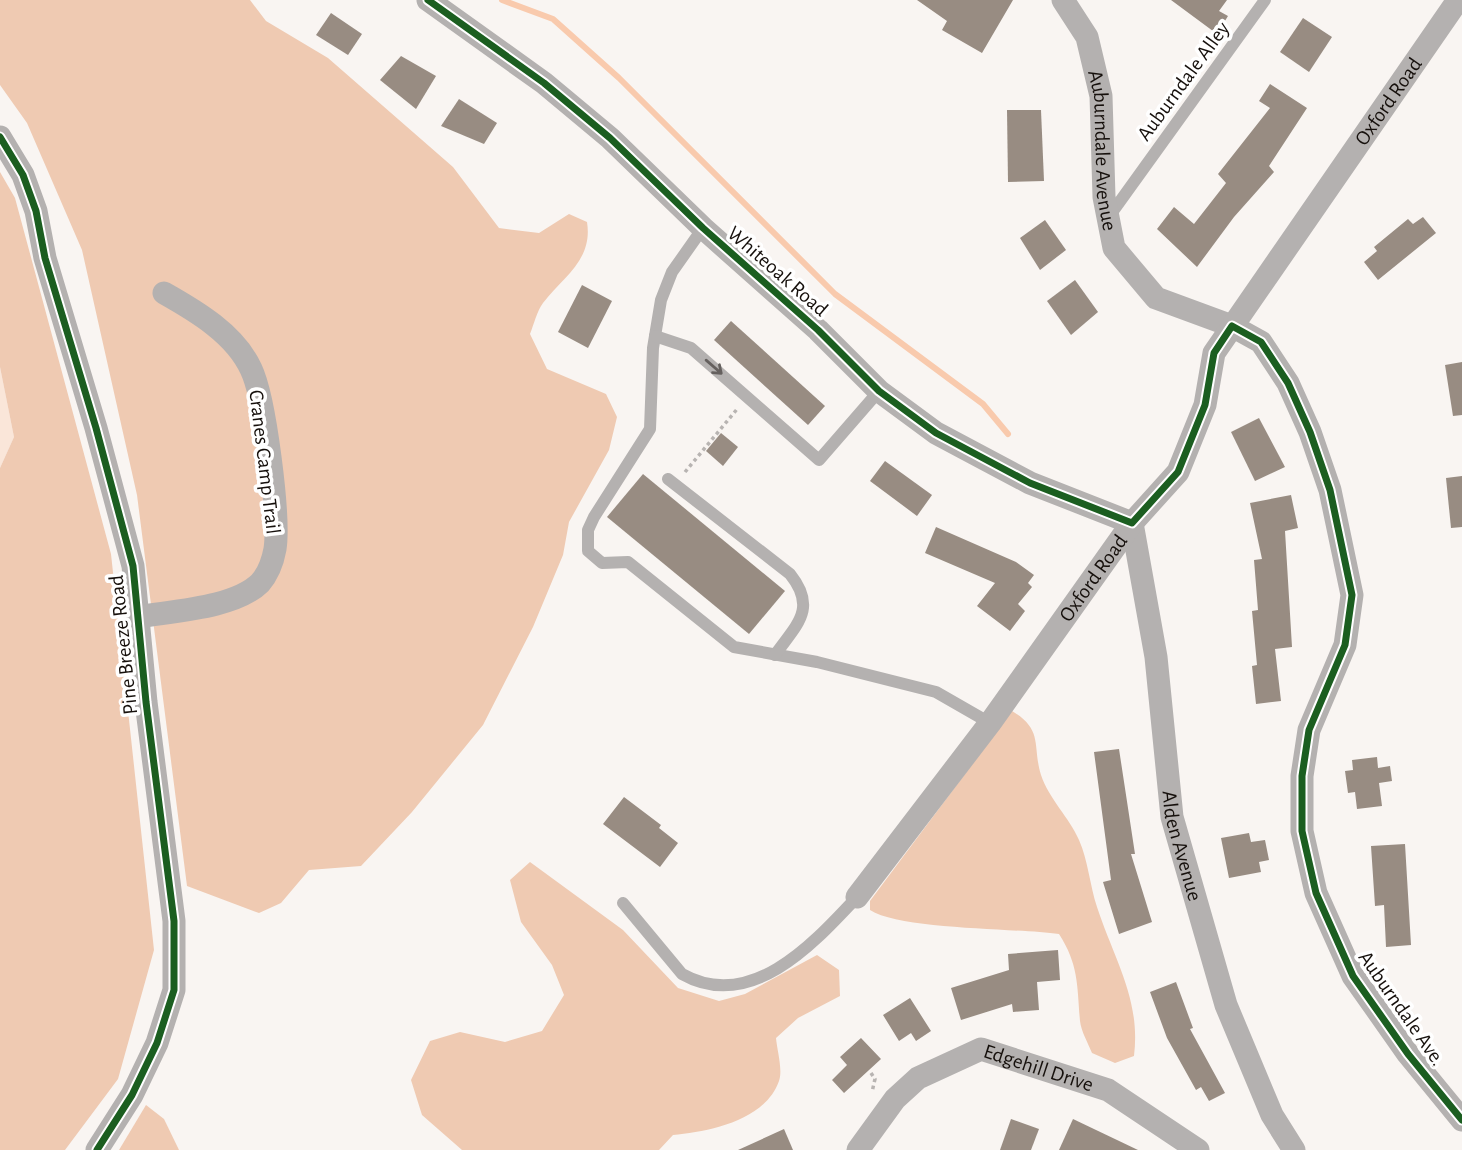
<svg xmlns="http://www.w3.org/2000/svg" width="1462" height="1150" font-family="'Alegreya Sans',sans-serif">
<rect width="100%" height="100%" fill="#f9f5f2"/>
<!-- green -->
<polygon fill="#fae6d9" points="0,367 14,437 0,468"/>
<!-- forest -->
<g fill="#efcab2">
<path d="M0 0H250L266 21 328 58 453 167 499 228 539 233 569 214 587 222C593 260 564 276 543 303 537 311 534 324 530 334L547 369 606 394 617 417 609 450 569 522 563 555 533 627 483 725 412 812 361 866 309 870 281 903 259 913 187 886 137 495 82 250 27 123 0 85Z"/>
<polygon points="0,172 15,198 111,554 154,950 118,1079 65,1150 0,1150 0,468 14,437 0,367"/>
<path d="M1012 711C1044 730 1032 746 1041 775 1049 799 1069 817 1079 840 1088 860 1090 886 1097 907 1114 959 1141 999 1134 1056L1115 1063 1092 1053C1088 1043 1081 1031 1080 1021 1077 986 1079 965 1059 934 1015 928 901 930 870 910V901Z"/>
<path d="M530 862 623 930 678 988 719 1001 745 994 817 955 839 970 840 996 798 1018 776 1038C777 1050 783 1070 779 1081 765 1121 708 1132 673 1135L659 1150H462L422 1115 411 1080 430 1041 460 1032 505 1042 542 1031 564 995 552 965 521 922 510 880Z"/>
<polygon points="146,1105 164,1119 179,1150 119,1150"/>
</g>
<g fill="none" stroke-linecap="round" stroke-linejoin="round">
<!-- stream -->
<polyline stroke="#f9caad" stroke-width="6" points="502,0 553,19 619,78 835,294 983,404 1008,434"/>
</g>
<!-- building -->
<g fill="#988c82">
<polygon points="917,0 1013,0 982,53 942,30 947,21"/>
<polygon points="1171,0 1227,0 1219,11 1228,16 1217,34"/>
<polygon points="331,13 362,34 348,55 316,35"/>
<polygon points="1303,18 1332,37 1309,72 1280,52"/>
<polygon points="401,56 436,76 416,109 380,80"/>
<polygon points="1270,84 1307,108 1269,166 1274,172 1234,217 1197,267 1157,229 1174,207 1194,224 1226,183 1218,174 1270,108 1259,101"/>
<polygon points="459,99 497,123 484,144 441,126"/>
<polygon points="1007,110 1041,110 1044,181 1008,182"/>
<polygon points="1423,217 1436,233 1378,280 1364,262 1377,251 1374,247 1408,219 1413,224"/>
<polygon points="1045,220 1066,250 1040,270 1020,238"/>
<polygon points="1075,280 1098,312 1071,335 1047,301"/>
<polygon points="582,285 612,301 588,348 558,332"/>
<polygon points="731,321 825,406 808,425 714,340"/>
<polygon points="1462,362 1462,415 1453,416 1445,365"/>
<polygon points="1259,418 1285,467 1255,481 1231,432"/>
<polygon points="721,433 738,447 723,466 706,451"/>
<polygon points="885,461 932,495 917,516 870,481"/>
<polygon points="643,474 785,591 749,634 607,517"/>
<polygon points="1462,476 1462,527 1451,528 1446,478"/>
<polygon points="1291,495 1298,528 1285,531 1292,647 1275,649 1281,701 1256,704 1252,666 1257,665 1252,611 1258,610 1254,560 1262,559 1250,503"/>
<polygon points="936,527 1016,562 1034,575 1028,583 1032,587 1018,604 1025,611 1010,631 977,606 995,583 925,553"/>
<polygon points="1119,749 1135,854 1131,854 1152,922 1119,934 1103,882 1111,880 1094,752"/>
<polygon points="1377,757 1378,768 1390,766 1392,781 1379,783 1382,806 1357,809 1355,792 1348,793 1345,771 1353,770 1352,760"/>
<polygon points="624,797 661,825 659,828 678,843 660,867 603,824"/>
<polygon points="1249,833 1251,842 1265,840 1269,860 1259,862 1261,872 1229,878 1221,838"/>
<polygon points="1405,844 1411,945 1386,947 1384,905 1375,906 1371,846"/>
<polygon points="1058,950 1060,980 1037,982 1039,1010 1013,1012 1012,1004 961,1020 951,988 1009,970 1008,954"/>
<polygon points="1176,982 1193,1028 1190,1029 1225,1093 1209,1101 1201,1087 1196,1090 1167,1038 1150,992"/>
<polygon points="910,998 931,1031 916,1041 911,1033 899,1041 883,1015"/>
<polygon points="861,1038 881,1059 844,1093 832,1080 847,1065 840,1057"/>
<polygon points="1011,1119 1039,1129 1031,1150 1000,1150"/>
<polygon points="1073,1119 1138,1150 1059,1150"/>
<polygon points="784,1129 793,1150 738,1150"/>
</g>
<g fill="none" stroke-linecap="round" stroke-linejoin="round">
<!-- path -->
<g stroke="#b8b4b2" stroke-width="3.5" stroke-dasharray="3.5 3.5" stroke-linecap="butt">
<polyline points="685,472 738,408"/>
<polyline points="871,1073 875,1079 872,1092"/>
</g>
<!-- lane -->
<g stroke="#b4b1b0" stroke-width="12">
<polyline points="1108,218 1265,0"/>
<polyline points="703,228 672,272 661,300 653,348 650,429 594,517 588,530 588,551 602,563 628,562 734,647 817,662 936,692 990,723"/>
<polyline points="655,336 691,348 819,460 879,391"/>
<path d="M668 479 790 574C818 609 796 625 775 655"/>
<path d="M623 903 682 974C751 1013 814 943 857 897"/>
</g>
<!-- street -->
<g stroke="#b4b1b0" stroke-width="23">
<polyline points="428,0 544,83 610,138 703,228 818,330 879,391 936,433 1030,483 1132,523"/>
<path id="s1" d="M1063 0 1087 37 1101 96 1104 197 1114 248 1156 298 1232 326 1261 342 1288 383 1310 432 1330 490 1352 595 1345 645 1309 730 1302 776V831L1316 893 1353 976 1408 1054 1462 1120"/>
<polyline points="0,137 23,175 36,211 45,258 96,428 133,566 146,702 174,921 174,990 157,1043 132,1095 97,1150"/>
<path id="s2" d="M1132 523 1156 657 1172 817 1226 1005 1272 1115 1294 1150"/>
<path d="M138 617C172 611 235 608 260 583 268 574 273 560 275 549 280 517 265 398 251 369 235 334 196 311 164 293"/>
<path id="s3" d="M857 897 990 723 1132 523 1178 472 1205 405 1214 353 1458 0"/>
<path id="s4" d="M858 1150 895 1099 918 1078 981 1049 1108 1090 1198 1150"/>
</g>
<!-- cycleway casing -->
<g stroke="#fff" stroke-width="11">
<g id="cycleway">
<polyline points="428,0 544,83 610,138 703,228 818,330 879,391 936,433 1030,483 1132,523 1178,472 1205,405 1214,353 1232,326 1261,342 1288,383 1310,432 1330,490 1352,595 1345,645 1309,730 1302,776 1302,831 1316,893 1353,976 1408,1054 1462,1120"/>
<polyline points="0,137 23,175 36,211 45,258 96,428 133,566 146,702 174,921 174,990 157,1043 132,1095 97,1150"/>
</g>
</g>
<!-- cycleway -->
<use href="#cycleway" stroke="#1b5e20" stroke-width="7"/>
</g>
<!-- one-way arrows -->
<defs><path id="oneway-shaft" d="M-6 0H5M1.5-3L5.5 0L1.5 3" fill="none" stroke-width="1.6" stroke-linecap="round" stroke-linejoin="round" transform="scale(1.75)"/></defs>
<use stroke="#65605e" href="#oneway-shaft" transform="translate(714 367) rotate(41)"/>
<g text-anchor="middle" stroke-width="7" stroke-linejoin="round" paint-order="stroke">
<!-- street labels -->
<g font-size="21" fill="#16100c" stroke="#fff">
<text transform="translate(1183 81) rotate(-54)" y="7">Auburndale Alley</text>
<text dy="7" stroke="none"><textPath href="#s3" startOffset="964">Oxford Road</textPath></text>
<text dy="7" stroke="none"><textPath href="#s1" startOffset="159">Auburndale Avenue</textPath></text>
<text transform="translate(778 271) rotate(41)" y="7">Whiteoak Road</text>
<text transform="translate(265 462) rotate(83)" y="7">Cranes Camp Trail</text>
<text dy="7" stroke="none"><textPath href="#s3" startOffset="397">Oxford Road</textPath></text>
<text transform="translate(123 645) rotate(-96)" y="7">Pine Breeze Road</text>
<text dy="7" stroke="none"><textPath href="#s2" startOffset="327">Alden Avenue</textPath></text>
<text transform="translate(1402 1008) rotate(55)" y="7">Auburndale Ave.</text>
<text dy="7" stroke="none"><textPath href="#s4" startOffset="224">Edgehill Drive</textPath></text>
</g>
</g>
</svg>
